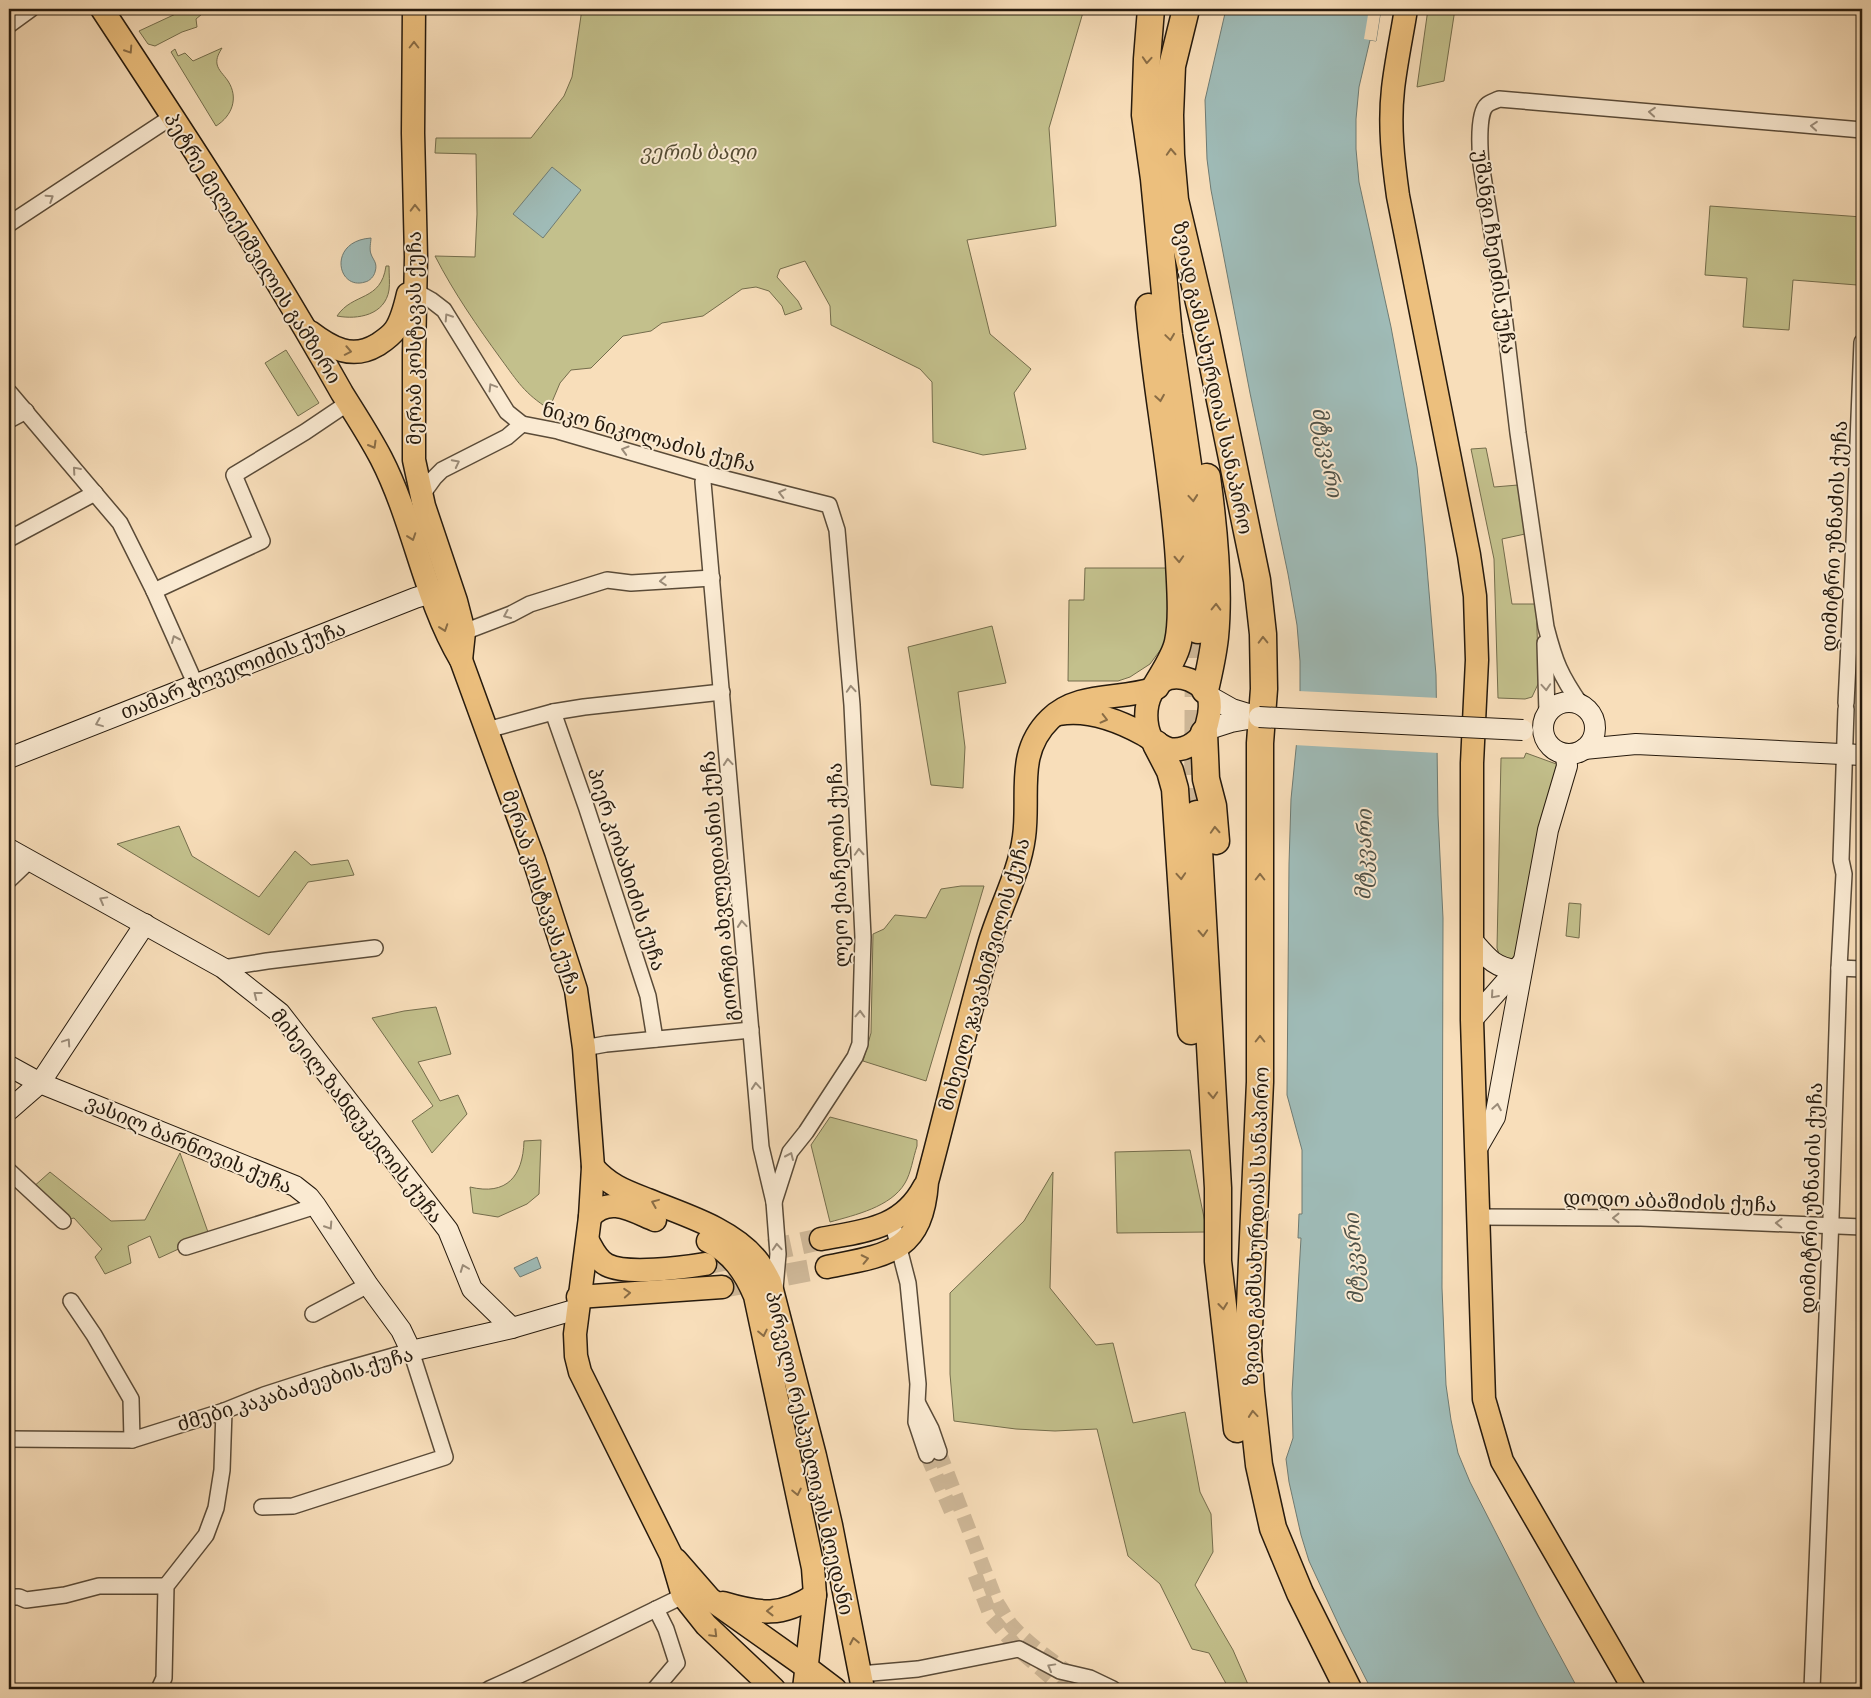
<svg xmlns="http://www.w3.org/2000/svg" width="1871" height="1698" font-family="'IM FELL English','Noto Serif Georgian',serif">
<rect width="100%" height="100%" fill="#f8deba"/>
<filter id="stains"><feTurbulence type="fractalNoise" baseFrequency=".004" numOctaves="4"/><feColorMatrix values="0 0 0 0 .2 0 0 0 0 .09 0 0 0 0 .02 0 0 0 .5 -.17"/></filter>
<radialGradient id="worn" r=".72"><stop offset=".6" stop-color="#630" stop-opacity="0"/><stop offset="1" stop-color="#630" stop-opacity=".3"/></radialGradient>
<!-- green -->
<g fill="#c3c08c" stroke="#746d4c">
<path d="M582 9H1084L1049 128 1056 226 967 240 990 334 1031 369 1014 393 1026 449 983 455 933 442 932 382 920 369 831 325 830 306 805 261 780 269 777 277 798 301 802 309 785 315 782 306 769 291 756 287 742 289 703 316 662 323 651 331 623 336 591 368 571 370 560 383 549 409C524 393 518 382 501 359 477 326 454 293 435 256L475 257 477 214 476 154 435 153 436 138H531L564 96 572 77Z"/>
<polygon points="1428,9 1455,9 1444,81 1417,87"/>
<polygon points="182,11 202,14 196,19 197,27 182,32 155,46 148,44 139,31"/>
<path d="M222 48C219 53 216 58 217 64 218 70 224 75 228 81 239 98 232 116 216 126L171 52 175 49 178 56 185 53 193 61Z"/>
<polygon points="1710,206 1862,217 1857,285 1793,280 1789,330 1743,327 1747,278 1705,275"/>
<path d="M386 266H389C389 274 390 283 389 290 385 315 358 320 337 316 353 292 381 302 386 266Z"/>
<polygon points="286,350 319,403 298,416 265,363"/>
<polygon points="1486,448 1494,487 1518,485 1525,534 1502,539 1512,604 1536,604 1539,682 1532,697 1525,699 1498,698 1494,559 1471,449"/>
<polygon points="1085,568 1169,568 1167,641 1150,664 1130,677 1118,681 1068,681 1069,600 1084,600"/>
<polygon points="992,626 1006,683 958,692 965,747 963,788 931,785 908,647"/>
<polygon points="1526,753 1559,765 1520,958 1510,960 1500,957 1497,948 1501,758 1524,758"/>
<polygon points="179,826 192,856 259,897 295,851 311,865 348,860 354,875 308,882 269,935 117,844"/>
<polygon points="961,886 984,886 926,1081 863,1061 871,1033 873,934 884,929 895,915 926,918 941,889"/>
<polygon points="1569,903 1581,904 1579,938 1566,936"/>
<polygon points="436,1007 451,1054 418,1062 440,1101 458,1095 467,1114 432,1153 412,1121 433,1106 372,1018 404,1011"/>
<path d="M830 1117 917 1140V1146C913 1158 911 1173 905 1183 891 1207 855 1215 830 1222L811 1145Z"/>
<path d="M541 1140 539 1194 527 1204 498 1217 473 1213 470 1187C507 1196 523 1176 524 1141Z"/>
<polygon points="1190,1150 1207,1232 1117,1233 1115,1152"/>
<polygon points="180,1153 209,1235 159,1258 150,1236 128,1246 131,1263 105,1274 95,1257 102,1249 74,1218 66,1220 32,1188 50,1172 111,1221 145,1220"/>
<polygon points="1053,1172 1050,1288 1096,1345 1113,1343 1133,1423 1185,1412 1200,1492 1211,1514 1213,1552 1195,1585 1233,1650 1250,1689 1229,1689 1209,1653 1192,1649 1160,1584 1128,1556 1097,1429 1055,1431 1016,1429 954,1421 950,1374 950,1293 1024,1221"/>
</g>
<!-- water -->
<g fill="#9fbbb7" stroke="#6f7b73">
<polygon points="1226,9 1381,9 1376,41 1370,40 1359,87 1356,119 1356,149 1359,182 1391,327 1417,467 1425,544 1436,675 1438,815 1443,918 1442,1288 1446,1385 1451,1420 1458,1453 1470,1482 1539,1617 1578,1689 1371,1689 1342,1632 1309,1561 1301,1535 1289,1482 1286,1459 1293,1438 1292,1393 1301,1238 1298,1238 1299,1214 1302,1214 1302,1150 1287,1095 1289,864 1291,799 1300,709 1300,661 1297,625 1288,574 1250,393 1211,190 1207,159 1205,100"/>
<polygon points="552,167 581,190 543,238 513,214"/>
<path d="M371 238C371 242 369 249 371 254 373 260 378 263 375 272 374 276 370 281 365 282 337 291 327 241 371 238Z"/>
<polygon points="537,1257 541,1268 520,1277 514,1268"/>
</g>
<!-- pier -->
<g fill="#f8deba">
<polygon points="1369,9 1381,9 1376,41 1364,39"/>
<polygon points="1298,691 1439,698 1439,753 1294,745"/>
</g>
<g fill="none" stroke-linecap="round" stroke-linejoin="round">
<!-- street-tunnel -->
<g stroke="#ceb797" stroke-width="15" stroke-dasharray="15 8" stroke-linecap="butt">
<path d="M939 1452 997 1603C1002 1610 1006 1619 1012 1626 1034 1651 1064 1667 1089 1689"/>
<polyline points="927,1455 952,1513"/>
<polyline points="975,1575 991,1617 1019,1650 1064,1689"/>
</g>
<!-- primary-tunnel -->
<g stroke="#ceb797" stroke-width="22" stroke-dasharray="22 11" stroke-linecap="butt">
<polyline points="705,1264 821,1239"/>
<polyline points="722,1287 827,1267"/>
</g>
<!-- highway-tunnel -->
<polyline stroke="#ceb797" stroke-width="26" stroke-dasharray="26 13" stroke-linecap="butt" points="1197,814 1198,630"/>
<!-- street casing -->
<g stroke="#5a4b38" stroke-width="18">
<g id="street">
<polyline points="9,25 31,9"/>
<polyline points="9,224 173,116"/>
<polyline points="415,291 431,300 444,310 507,412 522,424 558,431 706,474 829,505 837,530 852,705 863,937 860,1044 855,1057 806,1132 790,1152 774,1202"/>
<polyline points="9,392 120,523 154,591 195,683"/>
<polyline points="9,420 26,411"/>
<polyline points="706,474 703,482 761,1147 774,1202 778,1254 775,1289"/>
<polyline points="421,496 434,478 442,470 507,437 522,424"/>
<polyline points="9,539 95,493"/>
<polyline points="154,591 262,541 234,475 305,432 348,403"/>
<polyline points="464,632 511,614 530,604 607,580 631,583 712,578"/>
<polyline points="1545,643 1547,713"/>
<polyline points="1846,703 1854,542 1862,342"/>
<path d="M1581 705C1560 675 1555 662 1546 627L1518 433 1500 282 1481 164C1480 152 1477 113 1487 105 1490 102 1495 101 1499 99L1862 130"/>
<polyline points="553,712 586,806 648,996 655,1039"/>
<polyline points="487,730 553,712 584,707 722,692"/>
<polyline points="9,880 30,860"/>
<polyline points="223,968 267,961 375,948"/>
<polyline points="1839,968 1862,969"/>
<polyline points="584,1048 606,1044 751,1030"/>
<polyline points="9,1171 63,1221"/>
<polyline points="1477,1217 1641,1218 1862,1227"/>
<polyline points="892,1221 908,1283 918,1384 916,1422 927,1455"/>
<polyline points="186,1247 316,1206"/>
<polyline points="71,1301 94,1335 131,1399 132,1440"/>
<polyline points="313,1314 368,1285"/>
<polyline points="918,1404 931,1429 939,1452"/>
<polyline points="9,1439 132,1440 224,1411 264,1395 326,1375 411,1351 445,1457 293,1506 262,1507"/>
<polyline points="9,1597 19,1597 26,1600 65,1595 99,1586 166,1586"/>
<polyline points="860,1674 918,1669 1019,1649 1060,1671 1090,1678 1113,1689"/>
<polyline points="159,1689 164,1678 166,1586 206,1535 216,1508 222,1470 224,1411"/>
<path d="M489 1689C555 1660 618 1627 683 1596"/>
<polyline points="655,1689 677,1663 666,1629 656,1609"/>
<polyline points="1812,1689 1831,1218 1839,968 1844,874 1841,860 1846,709"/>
</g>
</g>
<!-- secondary casing -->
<g stroke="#261a0d" stroke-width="22">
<g id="secondary">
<polyline points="1209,696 1232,709 1255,716"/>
<circle cx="1569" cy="728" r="26"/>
<polyline points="1206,730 1231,722 1259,717"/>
<polyline points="1584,749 1636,744 1862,755"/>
<polyline points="9,758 415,598 438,591 445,593"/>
<polyline points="9,849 223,968 280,1013 448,1230 472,1289 512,1328"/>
<path d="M1472 940C1487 957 1493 967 1516 970"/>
<polyline points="1472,1020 1523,962"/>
<polyline points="9,1066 40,1083 295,1186 309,1197 316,1206 368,1285 401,1330 411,1351 512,1328 577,1309"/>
<polyline points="9,1110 40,1083 145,924"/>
<polyline points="1476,1150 1495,1117 1548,830 1567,766 1566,754"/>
</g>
</g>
<!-- primary casing -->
<g stroke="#261a0d" stroke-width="25">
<g id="primary">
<path d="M102 9C185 135 268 261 342 393 355 414 369 435 381 458 414 522 424 598 461 660L534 860 576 990 584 1048 593 1167 590 1217 575 1334 576 1356 580 1372 671 1555 683 1596 706 1625 774 1689"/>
<polyline points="414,9 413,133 416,257 414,353 414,460 424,506 456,601 464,632 461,660"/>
<path d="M1406 9C1402 35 1396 62 1393 89 1389 125 1393 160 1398 196L1469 555 1475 596 1477 660 1472 763V1020L1484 1399 1502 1461 1634 1689"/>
<path d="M310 332C331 348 352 360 377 345 383 341 390 337 395 330 402 320 405 307 408 294"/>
<path d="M1059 714C1087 709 1119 721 1143 734 1152 739 1159 746 1169 749 1186 752 1203 740 1207 724 1210 714 1212 699 1206 691 1202 686 1196 683 1190 680 1152 666 1138 710 1151 738"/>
<path d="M593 1167C610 1186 625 1191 648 1200 684 1215 730 1228 756 1259 762 1266 766 1274 770 1282L815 1456 831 1525 863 1689"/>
<path d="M590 1217C609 1195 633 1211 655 1220"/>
<path d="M821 1239C863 1231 902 1229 924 1187"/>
<path d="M588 1241C593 1250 597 1260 607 1265 627 1275 681 1268 705 1264"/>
<path d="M708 1241C732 1253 745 1272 755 1296L813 1568 815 1595 804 1689"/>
<path d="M827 1267C887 1255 922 1253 927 1182 948 1104 966 1025 988 948 998 911 1019 875 1024 837 1030 794 1015 753 1050 719 1077 692 1119 700 1153 689"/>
<polyline points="578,1297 722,1287"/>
<polyline points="676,1560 710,1599 806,1667 835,1689"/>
<path d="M723 1603C760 1614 782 1617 815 1595"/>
</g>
</g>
<!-- highway casing -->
<g stroke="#261a0d" stroke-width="29">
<g id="highway">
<polyline points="1151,9 1147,59 1145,115 1154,179 1169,335 1192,492 1198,575 1198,630"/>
<polyline points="1186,9 1172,66 1170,115 1171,155 1175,200 1206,332 1257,580 1263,634 1264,689 1260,743 1260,1082 1248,1350 1251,1392 1259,1465 1273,1528 1300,1593 1348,1689"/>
<path d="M1149 307C1156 392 1174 476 1179 561 1180 585 1183 618 1178 642 1175 657 1164 672 1156 686"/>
<path d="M1205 690C1209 673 1213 655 1215 637 1220 586 1214 528 1207 477"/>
<polyline points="1204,733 1206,779 1213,806 1216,841"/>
<polyline points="1156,744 1170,771 1175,789 1191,1031"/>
<polyline points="1197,814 1218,1188 1218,1261 1237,1429"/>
</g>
</g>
<!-- street -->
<use href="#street" stroke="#faead2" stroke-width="15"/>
<!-- secondary -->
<use href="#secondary" stroke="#faead2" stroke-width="20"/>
<!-- primary -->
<use href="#primary" stroke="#ecbf7d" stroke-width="22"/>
<!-- highway -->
<use href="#highway" stroke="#ecbf7d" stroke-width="26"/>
<!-- secondary-bridge casing -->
<g stroke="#261a0d" stroke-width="22" stroke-linecap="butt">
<polyline id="secondary-bridge" points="1259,717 1523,730"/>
</g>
<!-- secondary-bridge -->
<use href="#secondary-bridge" stroke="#faead2" stroke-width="20"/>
</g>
<!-- one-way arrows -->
<defs><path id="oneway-chevron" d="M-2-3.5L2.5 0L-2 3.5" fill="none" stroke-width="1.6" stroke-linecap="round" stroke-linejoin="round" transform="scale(1.25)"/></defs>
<g stroke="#896c45">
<use href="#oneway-chevron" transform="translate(414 45) rotate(-90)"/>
<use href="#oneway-chevron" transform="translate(129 50) rotate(57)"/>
<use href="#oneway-chevron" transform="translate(1147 60) rotate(94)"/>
<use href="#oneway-chevron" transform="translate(1171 152) rotate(-93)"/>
<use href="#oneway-chevron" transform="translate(415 208) rotate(-91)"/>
<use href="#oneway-chevron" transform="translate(1170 337) rotate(82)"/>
<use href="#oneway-chevron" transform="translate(348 351) rotate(11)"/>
<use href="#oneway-chevron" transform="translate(1160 398) rotate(81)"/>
<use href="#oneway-chevron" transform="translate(373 445) rotate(60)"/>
<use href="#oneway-chevron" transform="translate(1193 498) rotate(85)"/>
<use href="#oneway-chevron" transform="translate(412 537) rotate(71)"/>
<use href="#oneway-chevron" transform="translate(1179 559) rotate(87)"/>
<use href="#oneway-chevron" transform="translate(1216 607) rotate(-89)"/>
<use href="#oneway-chevron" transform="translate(444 628) rotate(71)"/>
<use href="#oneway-chevron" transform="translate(1263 640) rotate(-91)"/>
<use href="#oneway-chevron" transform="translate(1104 719) rotate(14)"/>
<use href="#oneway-chevron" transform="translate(1215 830) rotate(-93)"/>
<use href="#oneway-chevron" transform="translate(1181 876) rotate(86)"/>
<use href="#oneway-chevron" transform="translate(1260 877) rotate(-90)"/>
<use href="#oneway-chevron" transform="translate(1203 933) rotate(87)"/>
<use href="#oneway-chevron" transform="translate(1260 1039) rotate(-90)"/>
<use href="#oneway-chevron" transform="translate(1213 1095) rotate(87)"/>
<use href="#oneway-chevron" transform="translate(655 1203) rotate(-158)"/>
<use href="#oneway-chevron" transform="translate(865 1259) rotate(-12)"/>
<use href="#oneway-chevron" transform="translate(627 1293) rotate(-4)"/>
<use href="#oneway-chevron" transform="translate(1223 1306) rotate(84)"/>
<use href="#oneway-chevron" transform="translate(763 1333) rotate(78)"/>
<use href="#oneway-chevron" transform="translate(1253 1414) rotate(-95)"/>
<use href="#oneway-chevron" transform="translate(797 1492) rotate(78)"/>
<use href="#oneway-chevron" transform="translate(770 1611) rotate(179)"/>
<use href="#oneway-chevron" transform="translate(714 1634) rotate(45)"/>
<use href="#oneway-chevron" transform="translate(854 1641) rotate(-101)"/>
</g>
<g stroke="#9b8c79">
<use href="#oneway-chevron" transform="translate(1652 112) rotate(-175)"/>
<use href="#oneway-chevron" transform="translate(1814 126) rotate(-175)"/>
<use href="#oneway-chevron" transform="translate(50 198) rotate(-33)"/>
<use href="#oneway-chevron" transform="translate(448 317) rotate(-123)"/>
<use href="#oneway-chevron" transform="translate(492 387) rotate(-121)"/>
<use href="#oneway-chevron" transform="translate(625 450) rotate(-164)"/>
<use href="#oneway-chevron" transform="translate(456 463) rotate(-27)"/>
<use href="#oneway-chevron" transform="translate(76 470) rotate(-131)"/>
<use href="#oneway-chevron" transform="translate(782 493) rotate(-166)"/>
<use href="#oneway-chevron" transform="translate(663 581) rotate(176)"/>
<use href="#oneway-chevron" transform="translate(507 615) rotate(156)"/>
<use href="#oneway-chevron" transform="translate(175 639) rotate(-114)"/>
<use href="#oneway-chevron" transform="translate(1546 687) rotate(86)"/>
<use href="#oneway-chevron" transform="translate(851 689) rotate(-94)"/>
<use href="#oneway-chevron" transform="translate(99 723) rotate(158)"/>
<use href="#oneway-chevron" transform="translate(728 762) rotate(-95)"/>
<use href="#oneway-chevron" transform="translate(859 852) rotate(-93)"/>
<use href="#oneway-chevron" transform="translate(103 900) rotate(-151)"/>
<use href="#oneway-chevron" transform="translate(742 924) rotate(-95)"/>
<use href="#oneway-chevron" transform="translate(257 995) rotate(-142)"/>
<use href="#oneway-chevron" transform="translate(1494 995) rotate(131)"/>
<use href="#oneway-chevron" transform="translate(860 1014) rotate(-88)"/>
<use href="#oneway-chevron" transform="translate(67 1042) rotate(-56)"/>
<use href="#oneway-chevron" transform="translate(756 1086) rotate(-95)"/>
<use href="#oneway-chevron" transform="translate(1497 1107) rotate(-80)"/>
<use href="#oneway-chevron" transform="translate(790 1156) rotate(-66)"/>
<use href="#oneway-chevron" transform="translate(1616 1218) rotate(-180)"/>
<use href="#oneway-chevron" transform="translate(1779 1223) rotate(-178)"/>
<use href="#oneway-chevron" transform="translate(329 1226) rotate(57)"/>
<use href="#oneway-chevron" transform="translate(777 1247) rotate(-94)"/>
<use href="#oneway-chevron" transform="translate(464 1268) rotate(-111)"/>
<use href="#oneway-chevron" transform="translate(1051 1667) rotate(-151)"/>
</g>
<g text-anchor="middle" stroke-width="4" stroke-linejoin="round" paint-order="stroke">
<!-- park labels -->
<g font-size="20" font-style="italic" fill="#554c33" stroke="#faead2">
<text x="698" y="159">ვერის ბაღი</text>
</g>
<!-- street labels -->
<g font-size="20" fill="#261a0d" stroke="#faead2">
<text transform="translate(253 248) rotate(58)" y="7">პეტრე მელიქიშვილის გამზირი</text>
<text transform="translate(1495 252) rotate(82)" y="7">უშანგი ჩხეიძის ქუჩა</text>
<text transform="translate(414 338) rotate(-90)" y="7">მერაბ კოსტავას ქუჩა</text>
<text transform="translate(1213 378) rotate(78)" y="7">ზვიად გამსახურდიას სანაპირო</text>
<text transform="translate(649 437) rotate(15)" y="7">ნიკო ნიკოლაძის ქუჩა</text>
<text transform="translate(1834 536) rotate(-87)" y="7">დიმიტრი უზნაძის ქუჩა</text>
<text transform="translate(233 670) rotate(-21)" y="7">თამარ ჭოველიძის ქუჩა</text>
<text transform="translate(838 865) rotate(-92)" y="7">ლეო ქიაჩელის ქუჩა</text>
<text transform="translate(627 869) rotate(72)" y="7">პიერ კობახიძის ქუჩა</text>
<text transform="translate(719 886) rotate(-95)" y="7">გიორგი ახვლედიანის ქუჩა</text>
<text transform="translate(542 892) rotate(72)" y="7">მერაბ კოსტავას ქუჩა</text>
<text transform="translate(984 974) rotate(-74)" y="7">მიხეილ ჯავახიშვილის ქუჩა</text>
<text transform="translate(357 1116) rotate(52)" y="7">მიხეილ ზანდუკელის ქუჩა</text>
<text transform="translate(189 1144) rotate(23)" y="7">ვასილ ბარნოვის ქუჩა</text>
<text transform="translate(1811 1198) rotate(-88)" y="7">დიმიტრი უზნაძის ქუჩა</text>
<text transform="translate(1670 1201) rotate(2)" y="7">დოდო აბაშიძის ქუჩა</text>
<text transform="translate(1256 1226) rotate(-88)" y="7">ზვიად გამსახურდიას სანაპირო</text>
<text transform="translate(295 1389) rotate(-17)" y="7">ძმები კაკაბაძეების ქუჩა</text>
<text transform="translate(810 1453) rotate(77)" y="7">პირველი რესპუბლიკის მოედანი</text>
</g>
<!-- water labels -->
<g font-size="21" font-style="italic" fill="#505248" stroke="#faead2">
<text transform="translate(1327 452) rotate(80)" y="7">მტკვარი</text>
<text transform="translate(1364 855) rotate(-89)" y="7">მტკვარი</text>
<text transform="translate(1354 1259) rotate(-93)" y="7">მტკვარი</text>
</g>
</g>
<!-- margin -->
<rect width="1871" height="1698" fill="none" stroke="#f8deba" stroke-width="30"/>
<rect x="10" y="10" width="1851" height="1678" fill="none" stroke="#261a0d" stroke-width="2.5"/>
<rect x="15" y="15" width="1841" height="1668" fill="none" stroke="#261a0d"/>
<rect width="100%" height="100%" filter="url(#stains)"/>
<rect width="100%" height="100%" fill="url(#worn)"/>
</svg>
